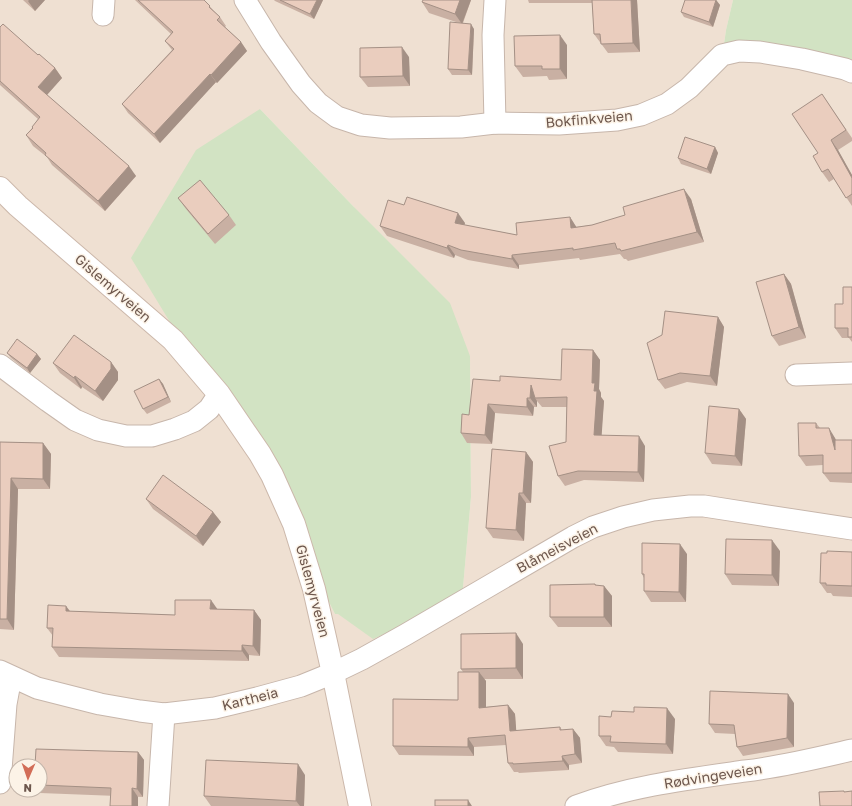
<svg xmlns="http://www.w3.org/2000/svg" width="852" height="806" font-family="'Golos Text',sans-serif">
<rect width="100%" height="100%" fill="#f8efe2"/>
<!-- residential -->
<path fill="#efe0d2" fill-rule="evenodd" d="M0 0H733L726 30 722 58 803 49 852 79V806H0ZM260 109 353 206 470 356 471 497 462 599 335 614 274 493ZM16 766H40V790H16Z"/>
<!-- green -->
<g fill="#d2e3c3">
<polygon points="733,0 852,0 852,79 803,49 722,58 726,30"/>
<polygon points="260,109 353,206 450,303 470,356 471,497 462,599 373,639 338,614 335,614 274,493 131,258 196,150"/>
</g>
<g fill="none" stroke-linecap="round" stroke-linejoin="round">
<!-- street casing -->
<g stroke="#c7b6ab" stroke-width="23">
<g id="street">
<polyline points="245,0 271,42 301,84 318,103 337,117 361,125 390,128 461,127 495,123 559,124 617,120 641,115 667,104 689,88 722,55 739,51 760,52 802,59 845,69 852,72"/>
<polyline points="103,15 104,0"/>
<polyline points="495,123 493,35 495,0"/>
<polyline points="0,365 48,401 75,420 98,430 126,436 152,436 175,429 194,421 209,409 219,394"/>
<polyline points="796,375 852,373"/>
<polyline points="0,671 37,688 100,704 140,711 164,714 215,708 257,698 301,686 333,673 362,659 405,635 573,537 593,527 623,517 653,510 690,506 704,506 852,529"/>
<polyline points="0,783 6,704 11,677"/>
<polyline points="158,806 164,714"/>
<path d="M576 806C630 786 688 779 745 771 781 767 817 758 852 750"/>
</g>
</g>
<!-- secondary casing -->
<g stroke="#ccb8ab" stroke-width="24">
<polyline id="secondary" points="0,188 18,206 173,340 219,394 260,454 272,475 294,524 314,589 333,673 360,806"/>
</g>
<!-- street -->
<use href="#street" stroke="#fff" stroke-width="21"/>
<!-- secondary -->
<use href="#secondary" stroke="#fff" stroke-width="22"/>
</g>
<!-- wall -->
<g fill="#c9b0a3">
<polygon points="23,0 45,0 35,11"/>
<polygon points="135,0 204,0 214,11 220,17 226,26 225,27 241,42 247,51 217,83 216,82 160,143 128,113 122,104 172,50 165,41 171,34"/>
<polygon points="274,0 323,0 314,19 275,1"/>
<polygon points="471,0 463,23 474,29 472,75 452,75 448,69 459,23 429,13 422,2"/>
<polygon points="528,0 637,0 640,52 608,53 594,34 592,3 529,3"/>
<polygon points="716,0 720,5 713,27 684,17 681,12"/>
<polygon points="0,27 55,68 62,78 47,95 136,176 105,211 52,165 47,157 33,146 26,135 32,128 38,119 0,85"/>
<polygon points="567,45 567,79 549,80 547,76 523,77 515,66"/>
<polygon points="409,57 410,86 368,87 360,77"/>
<polygon points="822,94 852,138 852,141 838,150 852,175 852,206 834,179 829,182 822,172 818,153"/>
<polygon points="715,147 718,153 711,174 681,164 678,158"/>
<polygon points="178,198 229,215 236,225 215,244 186,209"/>
<polygon points="691,199 704,242 628,261 626,259 624,259 620,254 580,260 579,258 519,265 519,269 468,260 455,255 454,258 387,236 380,226 404,205 465,223 464,225 517,235 570,217 576,227 592,225"/>
<polygon points="784,274 791,284 806,338 779,346 772,336"/>
<polygon points="852,287 852,342 849,338 842,338 835,328 843,304"/>
<polygon points="718,317 724,327 717,386 687,382 665,389 658,380"/>
<polygon points="593,350 600,360 599,389 601,393 601,397 604,401 601,435 645,446 644,482 584,480 565,486 558,476 566,442 567,407 542,407 537,401 537,407 534,407 533,416 495,413 492,444 467,443 461,433 469,415 500,381 561,380"/>
<polygon points="7,353 37,354 41,359 30,373 11,358"/>
<polygon points="111,362 118,372 118,380 103,401 82,387 81,389 60,373 53,363"/>
<polygon points="159,379 163,384 171,402 147,414 143,409"/>
<polygon points="739,409 746,419 742,466 712,464 705,453"/>
<polygon points="816,423 820,428 835,438 836,440 852,440 852,483 830,482 823,473 823,465 806,466 799,456"/>
<polygon points="0,442 43,443 51,454 50,489 18,489 14,630 0,629"/>
<polygon points="526,452 533,462 531,503 526,503 524,541 493,538 486,528"/>
<polygon points="146,499 213,512 221,522 203,546 153,509"/>
<polygon points="780,551 779,586 732,585 725,574"/>
<polygon points="852,552 852,597 833,596 831,593 827,593 820,583 827,553"/>
<polygon points="687,554 686,602 651,602 644,591 644,578 642,574"/>
<polygon points="595,584 596,585 604,586 612,596 612,627 558,627 550,617"/>
<polygon points="66,606 70,611 175,615 217,609 254,610 261,620 260,656 249,655 249,661 59,657 52,647 53,636 47,628"/>
<polygon points="523,644 523,679 484,679 486,681 486,707 508,705 515,714 516,731 560,727 562,730 573,729 580,738 582,763 569,765 569,770 519,773 518,772 514,772 508,763 506,745 474,747 474,756 399,755 393,746 458,700 463,672 461,669"/>
<polygon points="794,703 794,747 743,756 737,747 735,734 715,733 709,724"/>
<polygon points="634,712 675,719 673,754 618,752 614,747 606,746 599,736 611,717"/>
<polygon points="138,752 144,760 143,797 40,793 38,790 40,790 40,766"/>
<polygon points="305,775 304,806 211,806 204,796"/>
</g>
<!-- shaded-wall -->
<g fill="#a49085">
<polygon points="29,0 45,0 35,11 28,1"/>
<polygon points="317,0 323,0 314,19 310,14"/>
<polygon points="460,0 471,0 462,24 455,14"/>
<polygon points="631,0 637,0 640,52 633,43"/>
<polygon points="716,0 720,5 713,27 709,22"/>
<polygon points="471,24 474,29 472,75 468,70"/>
<polygon points="560,35 567,45 567,79 560,69"/>
<polygon points="241,42 247,51 217,83 211,75"/>
<polygon points="402,47 409,57 410,86 403,76"/>
<polygon points="55,68 62,78 45,97 38,87"/>
<polygon points="210,74 216,82 160,143 154,134"/>
<polygon points="831,140 838,150 852,175 852,178"/>
<polygon points="715,147 718,153 711,174 707,169"/>
<polygon points="129,166 136,176 105,211 98,201"/>
<polygon points="684,189 691,199 704,242 697,232"/>
<polygon points="458,213 465,223 462,233 455,223"/>
<polygon points="570,217 577,228 571,228"/>
<polygon points="448,245 455,255 454,258 447,248"/>
<polygon points="512,255 519,265 519,269 512,259"/>
<polygon points="784,274 791,284 806,338 799,327"/>
<polygon points="718,317 724,327 717,386 710,376"/>
<polygon points="593,350 600,360 599,389 601,393 601,397 604,401 601,445 594,435 594,391 592,383"/>
<polygon points="37,354 41,359 30,373 27,368"/>
<polygon points="111,362 118,372 118,380 103,401 95,391"/>
<polygon points="75,376 82,387 81,389 74,378"/>
<polygon points="159,379 163,384 171,402 168,397"/>
<polygon points="531,385 535,398 537,401 537,407 530,398"/>
<polygon points="527,398 534,407 533,416 527,407"/>
<polygon points="488,404 495,413 492,444 485,435"/>
<polygon points="739,409 746,419 742,466 735,456"/>
<polygon points="829,428 835,438 842,460 835,450"/>
<polygon points="639,436 645,446 644,482 638,472"/>
<polygon points="43,443 51,454 50,489 43,479"/>
<polygon points="526,452 533,462 531,503 523,493"/>
<polygon points="11,478 18,489 14,630 7,619"/>
<polygon points="519,493 526,503 524,541 516,530"/>
<polygon points="213,512 221,522 203,546 196,536"/>
<polygon points="772,540 780,551 779,586 772,575"/>
<polygon points="680,544 687,554 686,602 679,592"/>
<polygon points="604,586 612,596 612,627 604,617"/>
<polygon points="211,600 218,610 210,609"/>
<polygon points="66,606 73,616 66,611"/>
<polygon points="254,610 261,620 260,656 253,646"/>
<polygon points="516,633 523,644 523,679 516,668"/>
<polygon points="242,645 249,655 249,661 242,651"/>
<polygon points="479,672 486,681 486,717 479,708"/>
<polygon points="788,694 794,703 794,747 787,738"/>
<polygon points="508,705 515,714 517,740 510,731"/>
<polygon points="667,708 675,719 673,754 666,744"/>
<polygon points="573,729 580,738 582,763 575,754"/>
<polygon points="468,738 474,747 474,756 468,747"/>
<polygon points="138,752 144,760 143,797 137,789"/>
<polygon points="562,756 569,765 569,770 563,761"/>
<polygon points="298,764 305,775 304,806 300,806 296,801"/>
<polygon points="132,788 138,797 138,806 132,806"/>
<polygon points="468,800 472,806 468,806"/>
</g>
<!-- building -->
<g fill="#eacdbe" stroke="#a49085">
<polygon points="138,0 204,0 210,6 209,7 220,17 217,20 241,42 211,75 210,74 154,134 122,104 174,49 165,41 173,32"/>
<polygon points="280,0 317,0 310,14"/>
<polygon points="423,0 460,0 455,14 422,2"/>
<polygon points="592,0 631,0 633,43 601,44 600,34 594,34"/>
<polygon points="685,0 716,0 709,22 681,12"/>
<polygon points="450,22 471,24 468,70 448,69"/>
<polygon points="3,24 38,55 39,54 55,68 38,87 129,166 98,201 45,155 46,153 26,135 33,128 32,127 40,117 0,81 0,27"/>
<polygon points="560,35 560,69 542,69 542,66 515,66 514,36"/>
<polygon points="402,47 403,76 360,77 360,48"/>
<polygon points="822,94 846,130 831,140 852,178 852,194 846,198 828,169 822,172 813,156 818,153 792,114"/>
<polygon points="685,137 715,147 707,169 678,158"/>
<polygon points="200,180 229,215 208,234 178,198"/>
<polygon points="684,189 697,232 621,251 620,249 617,249 615,243 573,250 573,248 512,255 512,259 461,250 448,245 447,248 380,226 388,200 404,205 407,197 458,213 455,223 517,235 516,223 570,217 571,228 592,225 625,215 623,207"/>
<polygon points="784,274 799,327 772,336 756,282"/>
<polygon points="843,287 852,287 852,337 848,337 848,328 835,328 835,304 843,304"/>
<polygon points="665,311 718,317 710,376 680,373 658,380 647,343 662,335"/>
<polygon points="74,335 111,362 111,369 95,391 75,376 74,378 53,363"/>
<polygon points="17,339 37,354 27,368 7,353"/>
<polygon points="562,349 593,350 592,383 595,383 594,391 597,391 594,435 639,436 638,472 578,471 558,476 549,446 566,442 567,397 535,398 531,385 530,398 527,398 527,407 488,404 485,435 461,433 462,414 469,415 473,379 500,381 500,376 561,380"/>
<polygon points="159,379 168,397 143,409 134,391"/>
<polygon points="709,406 739,409 735,456 705,453"/>
<polygon points="798,423 816,423 816,428 829,428 835,450 835,440 852,440 852,473 823,473 823,455 799,456"/>
<polygon points="0,442 43,443 43,479 11,478 7,619 0,619"/>
<polygon points="492,449 526,452 523,493 519,493 516,530 486,528"/>
<polygon points="163,475 213,512 196,536 146,499"/>
<polygon points="726,539 772,540 772,575 725,574"/>
<polygon points="642,543 680,544 679,592 644,591 644,574 642,574"/>
<polygon points="827,551 852,552 852,586 826,585 826,583 820,583 821,553 827,553"/>
<polygon points="595,584 595,585 604,586 604,617 550,617 550,585"/>
<polygon points="175,600 211,600 210,609 254,610 253,646 242,645 242,651 52,647 53,628 47,628 48,605 66,606 66,611 175,615"/>
<polygon points="516,633 516,668 461,669 461,634"/>
<polygon points="458,672 479,672 479,708 508,705 510,731 560,727 560,730 573,729 575,754 562,756 563,761 513,764 513,763 508,763 505,735 468,738 468,747 393,746 393,699 458,700"/>
<polygon points="710,691 788,694 787,738 737,747 734,725 709,724"/>
<polygon points="634,707 667,708 666,744 610,742 611,736 599,736 599,716 611,717 612,711 634,712"/>
<polygon points="36,749 138,752 137,789 132,788 132,806 110,806 111,788 40,785 40,766 35,766"/>
<polygon points="206,760 298,764 296,801 204,796"/>
<polygon points="844,791 844,792 852,791 852,806 820,806 819,792"/>
<rect x="435" y="800" width="33" height="6"/>
</g>
<g text-anchor="middle" stroke-width="3" stroke-linejoin="round" paint-order="stroke">
<!-- street labels -->
<g font-size="14" fill="#6c564c" stroke="#fcf3e7">
<text transform="translate(589 119) rotate(-5)" y="5">Bokfinkveien</text>
<text transform="translate(113 288) rotate(41)" y="5">Gislemyrveien</text>
<text transform="translate(557 548) rotate(-28)" y="5">Blåmeisveien</text>
<text transform="translate(313 591) rotate(75)" y="5">Gislemyrveien</text>
<text transform="translate(250 699) rotate(-14)" y="5">Kartheia</text>
<text transform="translate(713 776) rotate(-9)" y="5">Rødvingeveien</text>
</g>
</g>
<!-- north arrow -->
<g transform="translate(28 778) rotate(182)"><circle r="19" fill="#fcf3e7" stroke="#c2b4a9"/>
<path d="M0-3L7 15L0 10L-7 15Z" fill="#d26d57"/>
<text y="-6" font-size="11" font-weight="bold" text-anchor="middle" fill="#6c564c">N</text>
</g>
</svg>
